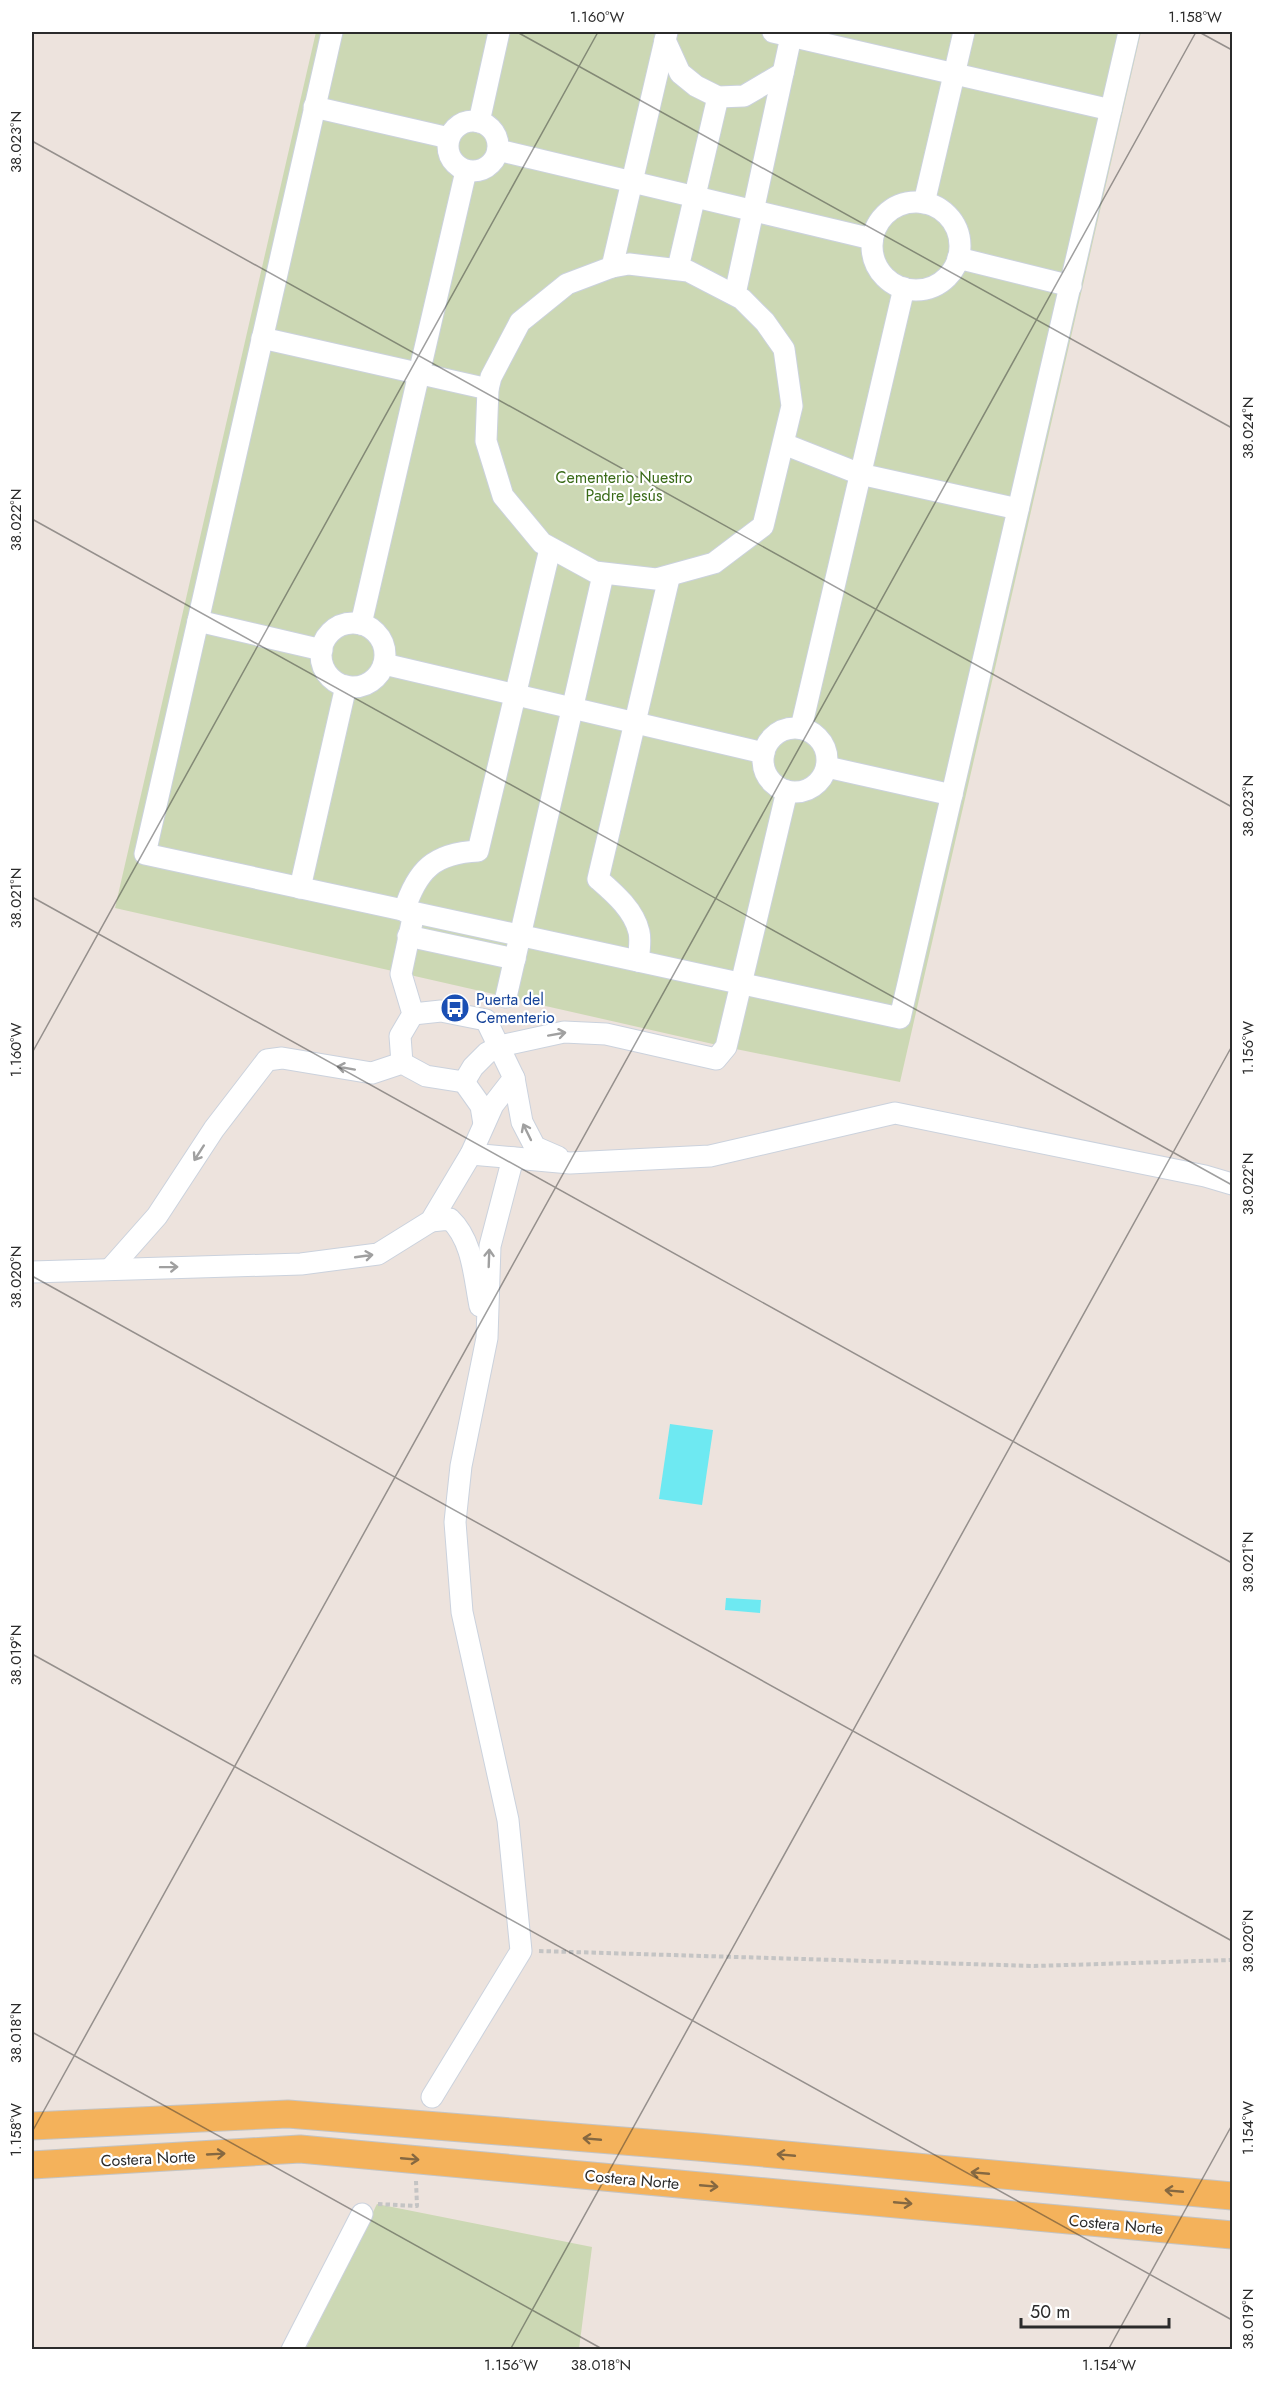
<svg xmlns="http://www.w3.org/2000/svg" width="1264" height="2381" font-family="Jost,sans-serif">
<rect width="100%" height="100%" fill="#ede3dd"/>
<!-- cemetery -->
<g fill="#ccd8b4">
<polygon points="316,32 1141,32 900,1082 726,1047 115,908"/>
<polygon points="377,2204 592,2247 579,2349 305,2350"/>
</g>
<!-- water -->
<g fill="#6ee9f2">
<polygon points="670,1424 713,1430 702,1505 659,1499"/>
<polygon points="726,1598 761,1600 760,1613 725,1610"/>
</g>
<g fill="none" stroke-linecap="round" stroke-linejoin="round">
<!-- minor casing -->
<g stroke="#cbd2dd" stroke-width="23">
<g id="minor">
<polyline points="332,32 145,854 900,1018 1129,32"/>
<polyline points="773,32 1111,110"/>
<polyline points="665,40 680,73 696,86 718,97 744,96 783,73"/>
<polyline points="314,107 449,138"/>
<circle cx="473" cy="146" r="25"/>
<polyline points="479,122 499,32"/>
<polyline points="498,150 872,239"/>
<circle cx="916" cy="246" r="44"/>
<polyline points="924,203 964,32"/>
<polyline points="958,258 1071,286"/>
<polygon points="629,264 688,271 742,299 765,322 784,349 792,406 763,526 714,563 656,579 595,572 542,543 503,496 486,441 488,389 491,377 520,322 567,284 612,267"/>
<polyline points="612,267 667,32"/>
<polyline points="678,268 718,97"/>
<polyline points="735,294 792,32"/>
<polyline points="262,338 488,389"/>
<polyline points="784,444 860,474 1018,509"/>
<polyline points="198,621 322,650"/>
<circle cx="353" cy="655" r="32"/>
<polyline points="361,624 466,171"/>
<polyline points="384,664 764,753"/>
<polyline points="801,728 904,288"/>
<circle cx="795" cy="760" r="32"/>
<polyline points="827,767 952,795"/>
<polyline points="300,888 346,686"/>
<path d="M404 911C417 870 434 853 478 851L550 549"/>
<polyline points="408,936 515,959"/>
<path d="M638 961C639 953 641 941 639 932 634 910 614 893 598 879L669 578"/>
<polyline points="506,997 603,575"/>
<polyline points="402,1063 400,1036 413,1014 401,974 414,913"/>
<polyline points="514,1078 522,1122 535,1147 558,1157"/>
<polyline points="464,1082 481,1106 484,1124"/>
<polyline points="471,1154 570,1163 710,1156 895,1113 1205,1176 1232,1184"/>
<path d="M431 1221 450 1219C473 1241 474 1276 480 1306"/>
<polyline points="111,1268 157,1216 214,1129 267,1060 282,1058 372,1073 402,1063 426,1076 464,1082 473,1067 487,1053 500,1046 564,1032 606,1034 716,1059 726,1047 787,791"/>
<polyline points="32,1272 301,1264 378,1254 431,1221 471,1154 493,1105 514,1078 486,1020 441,1011 413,1014"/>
<polyline points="432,2097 521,1951 508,1820 462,1612 455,1522 461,1466 487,1338 490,1246 513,1158"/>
<polyline points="292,2350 362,2214"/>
</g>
</g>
<!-- major casing -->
<g stroke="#c4c4c4" stroke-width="29">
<g id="major">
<polyline points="32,2126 288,2114 698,2147 1232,2196"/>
<polyline points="32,2165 300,2149 1232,2235"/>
</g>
</g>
<!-- path -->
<g stroke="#c4c4c4" stroke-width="4" stroke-dasharray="4.5 3" stroke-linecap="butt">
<polyline points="539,1951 1034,1966 1232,1960"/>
<polyline points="378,2204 417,2206 416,2181"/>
</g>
<!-- minor -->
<use href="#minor" stroke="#fff" stroke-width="21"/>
<!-- major -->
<use href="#major" stroke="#f4b25b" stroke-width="27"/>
</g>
<!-- one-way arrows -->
<defs><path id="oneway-shaft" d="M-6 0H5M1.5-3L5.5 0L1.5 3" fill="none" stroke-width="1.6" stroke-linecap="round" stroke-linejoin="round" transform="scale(1.5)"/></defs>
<g stroke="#a0a0a0">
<use href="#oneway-shaft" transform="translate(557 1034) rotate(-10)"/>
<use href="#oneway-shaft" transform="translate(346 1068) rotate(-170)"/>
<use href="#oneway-shaft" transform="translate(527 1132) rotate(-116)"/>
<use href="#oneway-shaft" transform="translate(199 1153) rotate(123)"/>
<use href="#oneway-shaft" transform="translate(364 1256) rotate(-8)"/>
<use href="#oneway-shaft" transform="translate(489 1258) rotate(-88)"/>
<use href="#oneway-shaft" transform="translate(169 1267) rotate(-1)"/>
</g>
<g stroke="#856841">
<use href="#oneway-shaft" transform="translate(592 2139) rotate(-175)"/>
<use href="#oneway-shaft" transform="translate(216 2154) rotate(-3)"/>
<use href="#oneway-shaft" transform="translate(786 2155) rotate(-175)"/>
<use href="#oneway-shaft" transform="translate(410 2159) rotate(5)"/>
<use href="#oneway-shaft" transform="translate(980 2173) rotate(-175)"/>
<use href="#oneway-shaft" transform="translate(709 2186) rotate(5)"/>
<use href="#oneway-shaft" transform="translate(1174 2191) rotate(-175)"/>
<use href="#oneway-shaft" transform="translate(903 2203) rotate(5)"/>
</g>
<!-- ticks -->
<path fill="none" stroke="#2b2b2b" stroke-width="1.5" stroke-opacity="0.45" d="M517 32 1232 428M1199 32 1232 50M32 141 1232 807M32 519 1232 1185M32 897 1232 1563M32 1053 598 32M32 1276 1232 1941M32 1654 1232 2320M32 2032 604 2350M32 2132 1196 32M510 2350 1232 1046M1108 2350 1232 2125"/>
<!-- icons -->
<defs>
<g id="bus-disc" transform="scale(1.5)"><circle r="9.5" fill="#1a4fb4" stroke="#fff"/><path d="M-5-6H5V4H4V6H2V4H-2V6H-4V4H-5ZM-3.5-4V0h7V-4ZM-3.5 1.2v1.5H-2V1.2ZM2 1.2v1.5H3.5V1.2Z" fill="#fff"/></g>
</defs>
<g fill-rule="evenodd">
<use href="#bus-disc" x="455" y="1008"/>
</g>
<g text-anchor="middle" stroke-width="4.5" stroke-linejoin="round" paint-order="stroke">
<!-- park labels -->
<g font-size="16" fill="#3a6b18" stroke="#fff">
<text x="624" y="483">Cementerio Nuestro<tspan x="624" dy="18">Padre Jesús</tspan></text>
</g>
<!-- transit labels -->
<g font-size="16" fill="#164399" stroke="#fff" text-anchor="start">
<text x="476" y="1005">Puerta del<tspan x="476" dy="18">Cementerio</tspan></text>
</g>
<!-- street labels -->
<g font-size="16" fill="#2b2b2b" stroke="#fff">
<text transform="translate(148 2158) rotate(-3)" y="6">Costera Norte</text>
<text transform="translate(632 2179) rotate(5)" y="6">Costera Norte</text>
<text transform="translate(1116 2224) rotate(5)" y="6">Costera Norte</text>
</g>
</g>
<!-- border -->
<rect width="1264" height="2381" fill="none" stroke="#ffffff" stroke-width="66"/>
<!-- scale -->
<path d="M1021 2318v9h148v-9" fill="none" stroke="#2b2b2b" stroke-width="3"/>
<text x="1030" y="2318" font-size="18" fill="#2b2b2b" stroke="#ffffff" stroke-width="4.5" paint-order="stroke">50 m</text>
<rect x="33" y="33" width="1198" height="2315" fill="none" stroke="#2b2b2b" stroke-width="2"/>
<g font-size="15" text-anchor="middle" fill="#2b2b2b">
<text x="597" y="22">1.160°W</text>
<text x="1195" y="22">1.158°W</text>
<text transform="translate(16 142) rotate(-90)" y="5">38.023°N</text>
<text transform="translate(1248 428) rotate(-90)" y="5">38.024°N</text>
<text transform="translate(16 520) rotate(-90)" y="5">38.022°N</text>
<text transform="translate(1248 806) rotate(-90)" y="5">38.023°N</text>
<text transform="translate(16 898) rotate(-90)" y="5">38.021°N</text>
<text transform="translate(1248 1048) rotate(-90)" y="5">1.156°W</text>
<text transform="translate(16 1050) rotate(-90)" y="5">1.160°W</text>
<text transform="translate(1248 1184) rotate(-90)" y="5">38.022°N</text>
<text transform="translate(16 1277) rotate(-90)" y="5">38.020°N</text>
<text transform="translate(1248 1562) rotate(-90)" y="5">38.021°N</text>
<text transform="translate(16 1655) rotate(-90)" y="5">38.019°N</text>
<text transform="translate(1248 1941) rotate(-90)" y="5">38.020°N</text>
<text transform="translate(16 2033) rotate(-90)" y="5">38.018°N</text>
<text transform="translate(1248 2128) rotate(-90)" y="5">1.154°W</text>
<text transform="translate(16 2130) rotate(-90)" y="5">1.158°W</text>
<text transform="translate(1248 2319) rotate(-90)" y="5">38.019°N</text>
<text x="511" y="2370">1.156°W</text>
<text x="601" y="2370">38.018°N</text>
<text x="1109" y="2370">1.154°W</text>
</g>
</svg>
